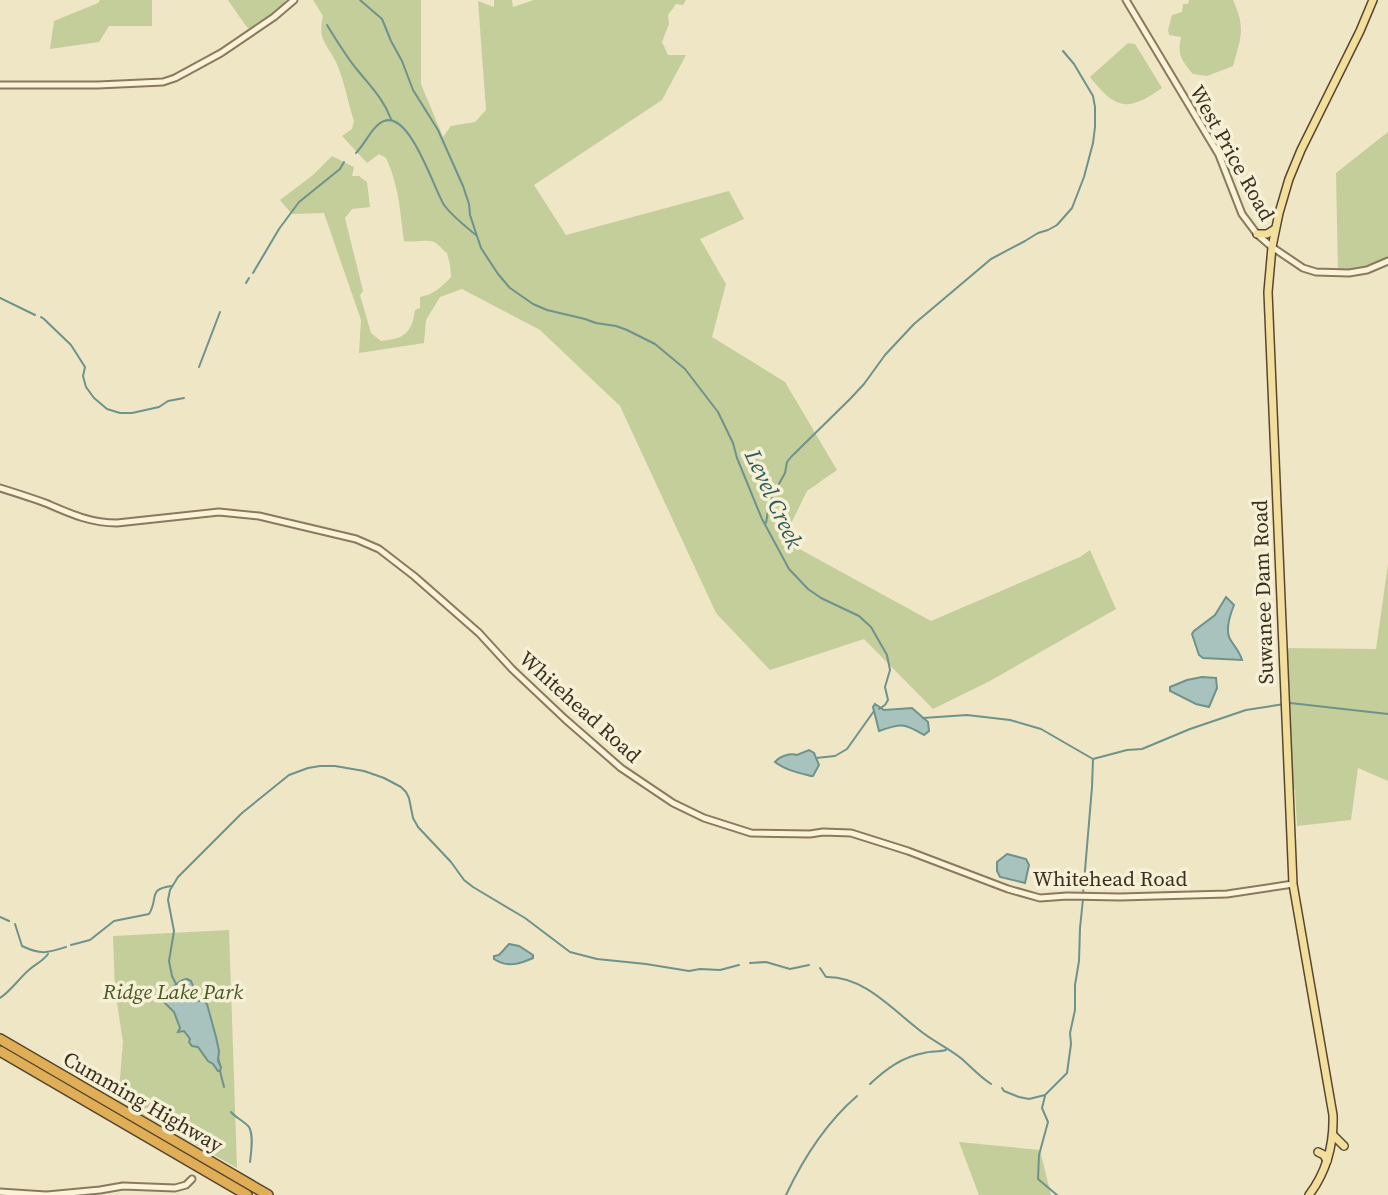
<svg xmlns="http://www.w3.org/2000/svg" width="1388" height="1195" font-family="'Source Serif 4',serif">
<rect width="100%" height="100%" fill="#efe6c6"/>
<!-- green -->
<g fill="#c3ce9a">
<polygon points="100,0 152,0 152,26 109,26 99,42 50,49 54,21 98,3"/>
<polygon points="228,0 285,0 289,8 254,33 246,26"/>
<path d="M313 0H421V84L443 137 451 126 475 122 486 110 478 1 494 7V0H512L513 7 534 0H686L683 5 676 4 668 15 669 24 662 42 668 55H686L662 100 534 185 566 235 729 191 744 219 700 239 726 284 712 337 785 382 837 470 807 491 783 540 931 621 1080 557 1090 550 1116 609 988 682 933 709 864 639 770 670 716 613 620 406 540 330 462 289 440 297 426 320 424 343 359 353 361 320 324 213 292 214 280 200 313 175 332 156 354 167 352 176H359L367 182 370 207 352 209 345 218 363 291 360 295 371 333 381 341C404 339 412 333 415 310L420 308V297C434 294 441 288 451 277L450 265 447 253C442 250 439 244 434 242 425 239 413 243 404 241 400 210 399 186 386 158L379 154 367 163 342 136 352 129 354 121C348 103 344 79 336 62 327 44 317 39 323 16Z"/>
<path d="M1189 0H1233C1246 29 1241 37 1233 66L1207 76 1193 74C1182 61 1177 55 1181 37L1169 35 1168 30 1172 15 1182 12 1183 4H1188Z"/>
<path d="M1128 43 1135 44 1162 88C1128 112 1116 110 1090 77Z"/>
<polygon points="1388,132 1388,263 1338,272 1336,173"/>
<polygon points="1388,564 1388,781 1358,768 1351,820 1297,826 1295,790 1287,788 1281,648 1376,649"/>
<polygon points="229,930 237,1168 118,1101 123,1042 115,990 113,936"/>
<polygon points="959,1142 1040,1150 1051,1195 979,1195"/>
</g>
<!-- water -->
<g fill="#a8c3bd" stroke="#6e928c" stroke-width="2">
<path d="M1226 597 1234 605C1230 615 1225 630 1230 639 1234 646 1240 652 1242 660L1203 658 1199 655 1192 634 1194 631 1215 615Z"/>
<polygon points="1202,677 1216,678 1217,688 1209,707 1196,704 1170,691 1170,687 1187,680"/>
<path d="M875 704 884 710 912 708 928 722 929 731 924 735C904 723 901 723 879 731L873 707Z"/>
<path d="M809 750 814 753 819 765 813 776H811C799 773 785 770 775 762 780 756 790 753 797 755Z"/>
<polygon points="1007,854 1026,859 1029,865 1025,883 1000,877 997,871 997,862"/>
<path d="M509 944 519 946 533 955V958C520 964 507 968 494 959V956L499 955Z"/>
<path d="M187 979 191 981 199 1001H204L207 1004 216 1037 219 1051 218 1061 221 1067 220 1071H218L213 1064 208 1061 198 1047 192 1046 189 1042 190 1039 184 1031 178 1032 180 1028 174 1012 164 1002V998C170 991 177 980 187 979Z"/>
</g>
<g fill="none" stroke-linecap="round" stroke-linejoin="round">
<!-- stream -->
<g stroke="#6e928c" stroke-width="2">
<polyline points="360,0 382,19 391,41 402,61 413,90 438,130 463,186 469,204 470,215 481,248 498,274 510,288 533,304 547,310 585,319 596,323 616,326 627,330 655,344 685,369 718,412 733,443 737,458 762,519 789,569 808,589 821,598 859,616 871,627 887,655 890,670 885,687 888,700 885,705 879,709"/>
<path d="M327 25C337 41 347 58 359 72 372 88 384 100 391 119"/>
<path d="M356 153C365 144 373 125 384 121 410 111 434 189 444 205 453 217 465 226 476 235"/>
<polyline points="253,273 279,229 299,202 340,169 344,162"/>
<polyline points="246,283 249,278"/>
<polyline points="0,298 35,315"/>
<polyline points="41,317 44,319 71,345 85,367 83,376 86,387 94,398 107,409 120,413 132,413 159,407 168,401 184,398"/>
<polyline points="199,367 220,312"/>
<polyline points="766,523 770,500 785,473 787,462 791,457 850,399 864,384 885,355 914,324 991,259 1025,241 1038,233 1048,230 1057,225 1072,208 1084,177 1093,143 1095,127 1095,107 1093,96 1074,64 1063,51"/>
<polyline points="1290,703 1388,714"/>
<polyline points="923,718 967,715 1010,720 1041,729 1093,759 1127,750 1142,749 1190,729 1246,710 1284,704"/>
<polyline points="816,758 835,756 847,749 874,711"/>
<polyline points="1083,894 1092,787 1093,760"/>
<polyline points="0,917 9,921"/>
<path d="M15 924 22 946C41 955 47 953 66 947"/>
<path d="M71 945 90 940 114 921 149 914C159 898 147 889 172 886"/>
<polyline points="750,963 766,962 790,969 809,965"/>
<path d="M820 968 826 977C863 976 891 1008 918 1029 932 1041 949 1048 962 1059 972 1068 980 1077 991 1084"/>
<polyline points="176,984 172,976 169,961 174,931 168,900 170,890 178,877 242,813 289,775 308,768 320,766 335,766 364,771 384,778 401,787 406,792 409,798 413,818 418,827 451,862 464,880 473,887 525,918 570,952 597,959 646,964 689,971 700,969 720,970 739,965"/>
<path d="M0 998C12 990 19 978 30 969 36 964 43 961 48 954"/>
<polyline points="218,1058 220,1065"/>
<polyline points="220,1071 224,1087"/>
<path d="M870 1084C886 1069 902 1057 924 1053 931 1051 939 1052 946 1050"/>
<polyline points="1002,1088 1004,1091 1019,1097 1029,1099 1045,1095 1067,1073 1071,1044 1070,1033 1075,1010 1075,985 1079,961 1080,928 1083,899"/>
<polyline points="1045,1096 1042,1108 1048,1122 1039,1155 1038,1179 1057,1195"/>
<path d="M231 1112C236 1118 244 1121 249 1127 254 1136 251 1152 250 1162"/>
<path d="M786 1195C803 1159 827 1122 857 1096"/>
</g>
<!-- minor casing -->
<g stroke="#8b795b" stroke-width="9">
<g id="minor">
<polyline points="1126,0 1219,155 1242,214 1257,234 1272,247 1303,268 1316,272 1349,273 1367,270 1388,261"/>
<polyline points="0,85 98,85 163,82 175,78 221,53 274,17 294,0"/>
<path d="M0 488C16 493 32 498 48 504 71 514 91 523 117 523L219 512 259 516 356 539 379 549 414 576 479 633 512 669 565 719 621 768 673 803 704 818 751 833 810 834 823 832 851 833 908 851 1008 889 1040 898 1067 896 1120 897 1227 894 1293 884"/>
<polyline points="0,1192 46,1195"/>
<polyline points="47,1195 100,1190 123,1186 175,1188 186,1185 192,1179"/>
</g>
</g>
<!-- major casing -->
<g stroke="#59462f" stroke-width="10">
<g id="major">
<polyline points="1257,234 1267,234 1275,229"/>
<polyline points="1333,1135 1344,1146"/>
<polyline points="1318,1152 1324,1155 1327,1161"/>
<path d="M1309 1195C1327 1171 1334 1145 1333 1115L1293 884 1268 292 1272 247 1279 213 1289 179 1301 150 1360 31 1373 0"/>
</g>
</g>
<!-- highway casing -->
<g stroke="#59462f" stroke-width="12">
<g id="highway">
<polyline points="0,1039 268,1195"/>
<polyline points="0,1051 247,1195"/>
</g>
</g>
<!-- minor -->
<use href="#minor" stroke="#faf3da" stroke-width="5"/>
<!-- major -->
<use href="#major" stroke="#f2df9e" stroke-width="7"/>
<!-- highway -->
<use href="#highway" stroke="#dfae57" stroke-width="9"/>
</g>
<g text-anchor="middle" stroke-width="7" stroke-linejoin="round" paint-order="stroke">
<!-- street labels -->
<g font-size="21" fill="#3b2f1f" stroke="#f6f0d6">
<text transform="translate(1232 153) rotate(61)" y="7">West Price Road</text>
<text transform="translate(1263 592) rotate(-92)" y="7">Suwanee Dam Road</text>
<text transform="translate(580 707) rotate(42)" y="7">Whitehead Road</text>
<text x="1110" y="886">Whitehead Road</text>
<text transform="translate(143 1102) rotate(30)" y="7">Cumming Highway</text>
</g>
<!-- park labels -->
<g font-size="21" font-style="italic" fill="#475826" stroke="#f6f0d6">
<text x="173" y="999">Ridge Lake Park</text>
</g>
<!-- water labels -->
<g font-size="23" font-style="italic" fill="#2e5a5b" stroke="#f6f0d6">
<text transform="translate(774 499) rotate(65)" y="8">Level Creek</text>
</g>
</g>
</svg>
